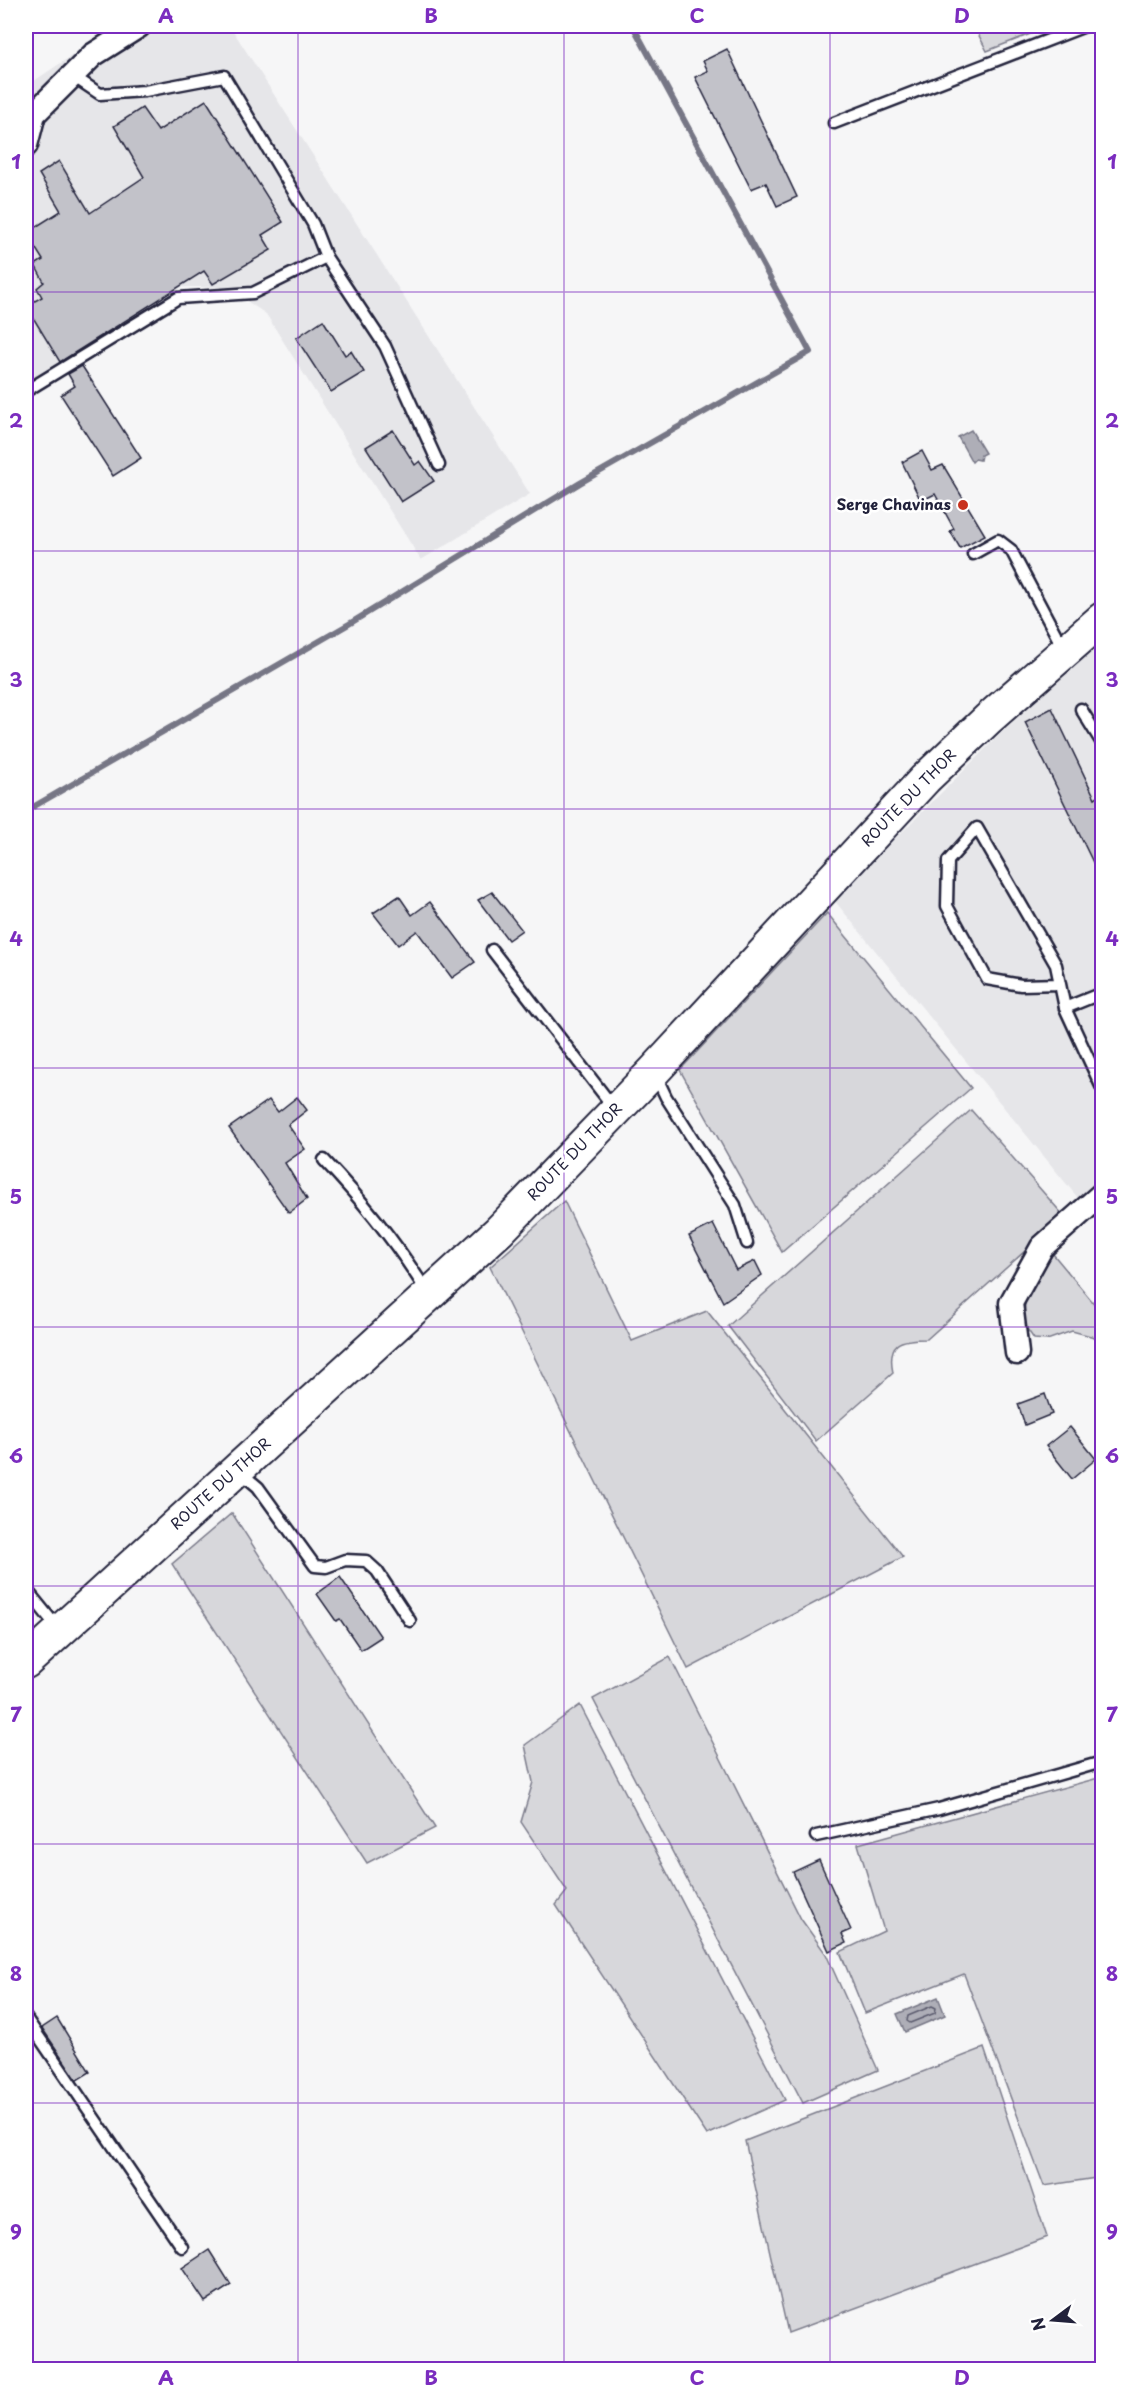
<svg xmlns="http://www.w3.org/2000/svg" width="1128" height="2395" font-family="'Playpen Sans',sans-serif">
<rect width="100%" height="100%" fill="#f6f6f7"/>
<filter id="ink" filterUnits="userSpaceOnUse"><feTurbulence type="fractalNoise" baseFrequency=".0167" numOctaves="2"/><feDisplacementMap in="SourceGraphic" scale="12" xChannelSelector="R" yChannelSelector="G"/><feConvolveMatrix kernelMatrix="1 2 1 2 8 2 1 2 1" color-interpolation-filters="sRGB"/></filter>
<g filter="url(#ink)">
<!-- built -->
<g fill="#e6e6e9">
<polygon points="116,26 230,26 530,494 421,560 266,314 226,287 181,287 26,384 26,74 31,83"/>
<polygon points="1102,643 1102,1175 1078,1198 834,900 1006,728"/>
</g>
<!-- green -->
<g fill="#d7d7db" stroke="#7c7c8b" stroke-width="1.5">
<polygon points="974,26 1051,26 987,51"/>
<polygon points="827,913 971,1088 782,1252 680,1070"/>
<path d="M971 1110 1064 1216 927 1339C899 1339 887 1342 893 1373L816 1441 728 1326Z"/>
<polygon points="564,1201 632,1341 707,1311 903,1557 688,1669 490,1267"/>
<polygon points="1053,1254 1102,1313 1102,1347 1098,1338 1072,1331 1047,1340 1034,1339 1023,1323 1027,1287"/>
<polygon points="232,1513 435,1828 367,1863 172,1564"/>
<polygon points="670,1657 801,1919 826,1954 878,2070 803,2103 593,1699"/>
<polygon points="580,1705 785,2100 707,2135 556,1905 567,1891 521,1822 533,1782 525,1745"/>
<polygon points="1102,1777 1102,2177 1044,2186 964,1974 865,2013 840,1952 884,1931 858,1844"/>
<polygon points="984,2048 1047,2237 788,2333 745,2141"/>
</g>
<!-- water -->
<g fill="#aeaeb7" stroke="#767685" stroke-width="1.5">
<polygon points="971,430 985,453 981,455 980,460 975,459 972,462 958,437"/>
<polygon points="938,1997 945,2015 905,2032 897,2014"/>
</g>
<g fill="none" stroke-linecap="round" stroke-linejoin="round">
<!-- shore -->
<polygon stroke="#5a5a6d" stroke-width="1.5" points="932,2006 936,2008 935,2013 910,2023 907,2021 908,2016"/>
<!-- stream -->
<g stroke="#767685" stroke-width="6">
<polyline points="1090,611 1102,599"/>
<polyline points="26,811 349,624 580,483 810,352 633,26"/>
</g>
</g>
<!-- building -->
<g fill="#c2c2c9" stroke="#22223b" stroke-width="1.5">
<polygon points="727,49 797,197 777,206 766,183 751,189 695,77 708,71 703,61"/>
<polygon points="206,100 283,222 262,235 271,250 213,284 204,271 60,362 26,306 42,297 37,288 44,282 35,265 43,260 26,233 61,211 39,174 59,161 90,213 144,177 114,126 142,108 158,131"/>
<polygon points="323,320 345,355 351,351 364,372 331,392 296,338"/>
<polygon points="82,366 141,458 113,476 61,395 75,386 68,374"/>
<polygon points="393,430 415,465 420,461 434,481 401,502 366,447"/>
<polygon points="922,451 932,470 943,465 985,535 960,548 950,531 954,529 935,494 921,501 902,462"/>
<polygon points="1052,708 1095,798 1102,793 1102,881 1025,722"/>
<polygon points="492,892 522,930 508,940 478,900"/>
<polygon points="399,896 412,915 430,902 475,962 452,978 417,931 398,945 373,913"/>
<polygon points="297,1097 307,1110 288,1125 305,1149 285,1163 307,1199 289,1213 229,1128 269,1100 278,1112"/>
<polygon points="713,1224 736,1270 755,1261 762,1275 723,1302 689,1236"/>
<polygon points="1045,1394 1052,1414 1025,1425 1018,1404"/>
<polygon points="1070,1427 1096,1459 1072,1479 1046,1446"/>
<polygon points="340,1577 381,1637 361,1650 340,1619 336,1621 317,1594"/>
<polygon points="819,1860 851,1930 842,1934 846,1943 829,1951 793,1872"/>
<polygon points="57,2018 90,2072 77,2080 42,2028"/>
<polygon points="209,2250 231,2285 205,2302 182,2268"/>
</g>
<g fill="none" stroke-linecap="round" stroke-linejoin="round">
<!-- lane casing -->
<g stroke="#22223b" stroke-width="15">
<g id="lane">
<polyline points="73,76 100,94 145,91 224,76 313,224 326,257 385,346 439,465"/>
<polyline points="834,123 1085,26"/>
<polyline points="26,391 178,298 253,293 326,257"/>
<polyline points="973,554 998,540 1011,550 1063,648"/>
<polyline points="1081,709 1102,743"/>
<polyline points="492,950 614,1108"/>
<polyline points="1060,984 1021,985 987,979 947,906 948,861 977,828 1056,965 1065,1008 1102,993"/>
<polyline points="1065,1008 1102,1088"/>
<polyline points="655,1074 666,1097 735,1205 747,1243"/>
<path d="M324 1160C362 1200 398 1245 427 1292"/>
<polyline points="240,1472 258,1487 315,1566 326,1567 345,1560 366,1561 377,1571 410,1621"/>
<polyline points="26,1589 52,1621 59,1627"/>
<polyline points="816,1836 939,1809 1102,1762"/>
<polyline points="26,2018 182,2247"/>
</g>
</g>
<!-- street casing -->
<g stroke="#22223b" stroke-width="27">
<g id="street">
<polyline points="26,145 34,114 93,55 139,26"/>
<polyline points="1017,1353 1011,1303 1042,1247 1102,1194"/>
</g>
</g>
<!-- secondary casing -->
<g stroke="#22223b" stroke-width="36">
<polyline id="secondary" points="26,1662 499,1231 654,1071 925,779 988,719 1102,619"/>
</g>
<!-- lane -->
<use href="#lane" stroke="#fff" stroke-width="10"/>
<!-- street -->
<use href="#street" stroke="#fff" stroke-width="22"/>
<!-- secondary -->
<use href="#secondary" stroke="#fff" stroke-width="32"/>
</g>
</g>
<!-- grid -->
<path fill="none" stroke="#7b2cbf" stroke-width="1.5" stroke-opacity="0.55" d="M298 26V2370M564 26V2370M830 26V2370M26 292H1102M26 551H1102M26 809H1102M26 1068H1102M26 1327H1102M26 1586H1102M26 1844H1102M26 2103H1102"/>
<!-- markers -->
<circle fill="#c8321e" stroke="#fff" stroke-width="2" cx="963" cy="505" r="6"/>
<g text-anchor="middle" stroke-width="5" stroke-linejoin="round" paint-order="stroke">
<!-- poi labels -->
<g font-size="15" font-weight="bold" fill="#22223b" stroke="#fff" text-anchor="end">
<text x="951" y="510">Serge Chavinas</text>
</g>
<!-- street labels -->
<g font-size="15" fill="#22223b" stroke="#fff">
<text transform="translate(909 798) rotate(-46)" y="5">ROUTE DU THOR</text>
<text transform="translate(575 1152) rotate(-46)" y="5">ROUTE DU THOR</text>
<text transform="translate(221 1484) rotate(-42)" y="5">ROUTE DU THOR</text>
</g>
</g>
<!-- margin -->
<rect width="1128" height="2395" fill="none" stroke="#fff" stroke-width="66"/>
<!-- north arrow -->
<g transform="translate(1053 2320) rotate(254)" stroke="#ffffff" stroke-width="4.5" paint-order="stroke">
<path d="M0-4.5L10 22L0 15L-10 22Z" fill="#22223b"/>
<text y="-9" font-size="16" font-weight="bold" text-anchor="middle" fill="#22223b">N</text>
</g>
<rect x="33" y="33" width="1062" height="2329" fill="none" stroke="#7b2cbf" stroke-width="2"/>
<g font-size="20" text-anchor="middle" font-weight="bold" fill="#7b2cbf">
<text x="166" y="23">A</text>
<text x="431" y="23">B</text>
<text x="697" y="23">C</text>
<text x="962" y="23">D</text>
<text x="16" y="169">1</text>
<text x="1112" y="169">1</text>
<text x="16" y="428">2</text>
<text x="1112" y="428">2</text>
<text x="16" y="687">3</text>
<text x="1112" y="687">3</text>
<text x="16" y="946">4</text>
<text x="1112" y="946">4</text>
<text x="16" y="1204">5</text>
<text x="1112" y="1204">5</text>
<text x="16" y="1463">6</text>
<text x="1112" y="1463">6</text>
<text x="16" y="1722">7</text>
<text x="1112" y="1722">7</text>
<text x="16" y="1981">8</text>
<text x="1112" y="1981">8</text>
<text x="16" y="2239">9</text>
<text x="1112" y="2239">9</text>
<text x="166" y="2385">A</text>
<text x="431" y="2385">B</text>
<text x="697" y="2385">C</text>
<text x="962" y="2385">D</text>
</g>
</svg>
